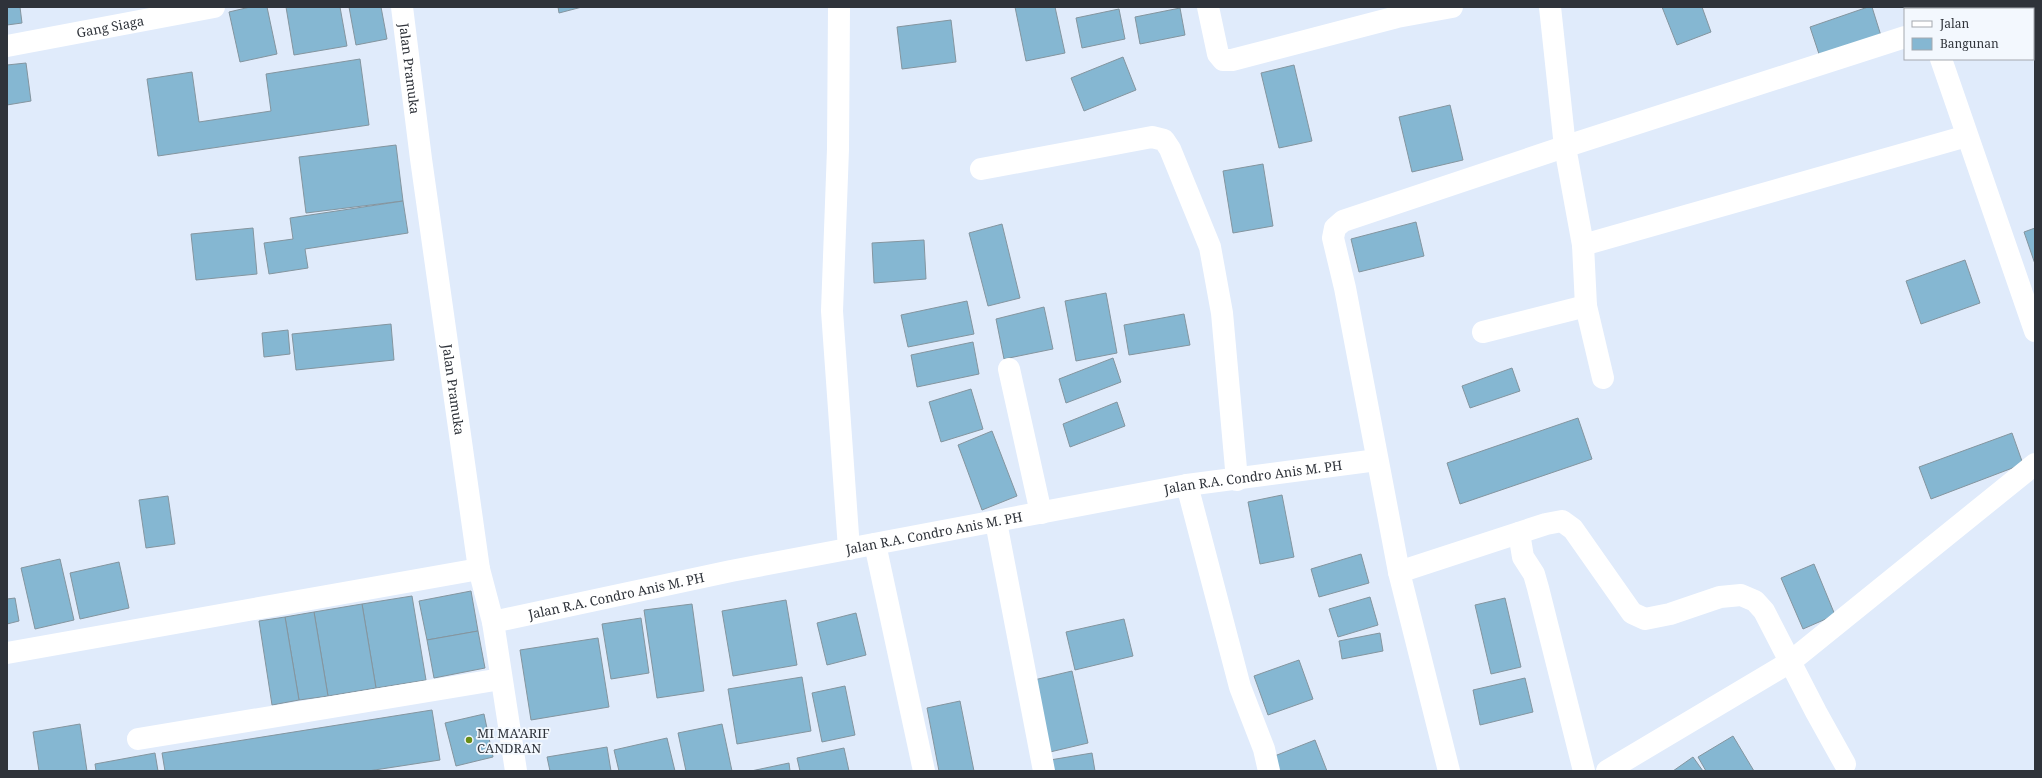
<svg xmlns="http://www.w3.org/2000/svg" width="2042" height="778" font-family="'Noto Serif',serif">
<rect width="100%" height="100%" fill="#e0ebfb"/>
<!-- building -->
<g fill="#85b7d2" stroke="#84959f">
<polygon points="7,7 20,7 22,23 7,25"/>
<polygon points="250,7 267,7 277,54 240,62 229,12"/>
<polygon points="286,7 340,7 347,46 294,55"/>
<polygon points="349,7 381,7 387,39 356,45"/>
<polygon points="558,7 582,7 559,13"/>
<polygon points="1015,7 1055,7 1065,53 1026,61"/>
<polygon points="1662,7 1702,7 1711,32 1677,45"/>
<polygon points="1868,7 1872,7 1882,39 1821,60 1810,27"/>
<polygon points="1180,8 1185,35 1140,44 1135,17"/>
<polygon points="1119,9 1125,39 1082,48 1076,18"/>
<polygon points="951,20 956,62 902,69 897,27"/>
<polygon points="1123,57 1136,90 1084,111 1071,78"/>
<polygon points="360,59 369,125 158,156 147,79 192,72 199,122 271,111 266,74"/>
<polygon points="26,63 31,101 7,105 7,65"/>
<polygon points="1294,65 1312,141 1279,148 1261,73"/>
<polygon points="1450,105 1463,160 1412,172 1399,117"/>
<polygon points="396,145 403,201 306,213 299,157"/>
<polygon points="1263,164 1273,226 1233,233 1223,171"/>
<polygon points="403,201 408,233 305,249 308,268 269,274 264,243 293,239 290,218"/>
<polygon points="1416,222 1424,256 1359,272 1351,239"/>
<polygon points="1002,224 1020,298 988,306 969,233"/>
<polygon points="253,228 257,274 196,280 191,234"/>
<polygon points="2035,228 2035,264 2024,232"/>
<polygon points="924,240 926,279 874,283 872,243"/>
<polygon points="1965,260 1980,303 1921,324 1906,281"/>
<polygon points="1106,293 1117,353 1076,361 1065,301"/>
<polygon points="967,301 974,334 908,347 901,315"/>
<polygon points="1044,307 1053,349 1004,359 996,319"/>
<polygon points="1184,314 1190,345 1129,355 1124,325"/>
<polygon points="391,324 394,360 296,370 292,334"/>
<polygon points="288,330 290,354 264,357 262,333"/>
<polygon points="973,342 979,374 917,387 911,355"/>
<polygon points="1113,358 1121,382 1066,403 1059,379"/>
<polygon points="1512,368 1520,391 1470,408 1462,386"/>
<polygon points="971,389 983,429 941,442 929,402"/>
<polygon points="1117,402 1125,426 1070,447 1063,424"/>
<polygon points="1578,418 1592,459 1460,504 1447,463"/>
<polygon points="992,431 1017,496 982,510 958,445"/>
<polygon points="2012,433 2023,464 1931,499 1919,467"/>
<polygon points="1282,495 1294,557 1260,564 1248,502"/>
<polygon points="168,496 175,544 146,548 139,500"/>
<polygon points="1361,554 1369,583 1319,597 1311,569"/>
<polygon points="60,559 74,620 35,629 21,568"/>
<polygon points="119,562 129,608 80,619 70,573"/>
<polygon points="1814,564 1835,615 1803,629 1781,578"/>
<polygon points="471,591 478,631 427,640 419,601"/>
<polygon points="412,596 426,680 376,688 362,604"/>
<polygon points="1370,597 1378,625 1338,637 1329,609"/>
<polygon points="15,598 19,621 7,624 7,599"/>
<polygon points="1505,598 1521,667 1491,674 1475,605"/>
<polygon points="786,600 797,665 733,676 722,611"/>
<polygon points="362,604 376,688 328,696 314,612"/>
<polygon points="692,604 704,691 657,698 644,610"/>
<polygon points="314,612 328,696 299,700 285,617"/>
<polygon points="856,613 866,655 827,665 817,623"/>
<polygon points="285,617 299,700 272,705 259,621"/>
<polygon points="641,618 649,673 611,679 602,624"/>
<polygon points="1124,619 1133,656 1075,670 1066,632"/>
<polygon points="478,631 485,668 434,678 427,640"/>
<polygon points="1380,633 1383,651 1342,659 1339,641"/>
<polygon points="598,638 609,707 531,720 520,650"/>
<polygon points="1299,660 1313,699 1268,715 1254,676"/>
<polygon points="1072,671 1088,743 1050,752 1034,680"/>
<polygon points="802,677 811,731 737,744 728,689"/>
<polygon points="1525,678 1533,712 1480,725 1473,690"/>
<polygon points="845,686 855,735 822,742 812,693"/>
<polygon points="960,701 974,771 939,771 927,708"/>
<polygon points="432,710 440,760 368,771 165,771 162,753"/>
<polygon points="484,714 493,757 456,766 445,723"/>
<polygon points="80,724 87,771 39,771 33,732"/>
<polygon points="722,724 732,771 686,771 678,733"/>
<polygon points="1733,736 1754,771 1706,771 1698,757"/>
<polygon points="667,738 675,771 619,771 614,750"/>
<polygon points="1315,740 1327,771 1278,771 1272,757"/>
<polygon points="607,747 611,771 550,771 547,757"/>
<polygon points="844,748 849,771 800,771 797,758"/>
<polygon points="155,753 158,771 96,771 95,764"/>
<polygon points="1092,753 1095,771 1052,771 1050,760"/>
<polygon points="1693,757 1703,771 1673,771"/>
<polygon points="789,763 790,771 751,771"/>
</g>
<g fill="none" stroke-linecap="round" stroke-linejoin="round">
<!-- minor -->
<g stroke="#fff" stroke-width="22">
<path id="s1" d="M402 7 421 159 479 569 493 622 516 771"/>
<polyline points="839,7 838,149 832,311 849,549"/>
<polyline points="1208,7 1218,54 1223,60 1232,60 1397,17 1452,7"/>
<polyline points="1550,7 1565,147 1583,245 1586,306 1603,378"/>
<polyline points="1923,7 1923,9"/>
<path id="s2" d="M7 46 214 7"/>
<polyline points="1941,59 2035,331"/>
<polyline points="981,169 1152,137 1164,140 1170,149 1210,247 1222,313 1237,480"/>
<polyline points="1583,245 1967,136"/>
<polyline points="1483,332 1586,306"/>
<polyline points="1009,369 1041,513"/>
<polyline points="1187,485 1240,687 1264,749 1269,771"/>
<polyline points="996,522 1044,771"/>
<polyline points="1519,533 1523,557 1534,574 1538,588 1584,771"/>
<polyline points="875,544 924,771"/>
<polyline points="1399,572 1546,524 1562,521 1573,529 1632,613 1645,619 1670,614 1720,597 1741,595 1755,601 1764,611 1816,712 1845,764"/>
<path id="s3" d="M493 622 731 571 1187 485 1377 460"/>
<polyline points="7,653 479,569"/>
<polyline points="138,739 501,679"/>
<polyline points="1449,771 1399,572 1345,288 1333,238 1335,228 1343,221 1570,145 1905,37"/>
<polyline points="1607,771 1790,662 2035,464"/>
</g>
</g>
<!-- markers -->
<circle fill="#6a8d16" stroke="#f3f8fe" stroke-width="1.5" cx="469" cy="740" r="4"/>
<g text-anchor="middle" stroke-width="3.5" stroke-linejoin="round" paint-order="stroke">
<!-- street labels -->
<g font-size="13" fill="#2f333a" stroke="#f3f8fe">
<text dy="5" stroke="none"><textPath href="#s2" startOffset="105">Gang Siaga</textPath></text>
<text dy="5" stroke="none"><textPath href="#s1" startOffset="62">Jalan Pramuka</textPath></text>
<text dy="5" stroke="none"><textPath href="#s1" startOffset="386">Jalan Pramuka</textPath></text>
<text dy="5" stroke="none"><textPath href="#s3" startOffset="774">Jalan R.A. Condro Anis M. PH</textPath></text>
<text dy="5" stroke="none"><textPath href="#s3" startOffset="450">Jalan R.A. Condro Anis M. PH</textPath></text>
<text dy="5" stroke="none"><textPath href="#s3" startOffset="126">Jalan R.A. Condro Anis M. PH</textPath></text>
</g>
<!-- poi labels -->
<g font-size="13" fill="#2f333a" stroke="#f3f8fe" text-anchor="start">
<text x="477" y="738">MI MA'ARIF<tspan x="477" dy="15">CANDRAN</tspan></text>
</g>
</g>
<!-- border -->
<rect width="2042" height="778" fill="none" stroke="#2f333a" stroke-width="16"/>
<!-- legend -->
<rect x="1904" y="8" width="130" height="52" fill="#f3f8fe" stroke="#a5a9b0"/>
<rect x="1912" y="21" width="20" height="6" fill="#ffffff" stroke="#a5a9b0"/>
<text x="1940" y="28" font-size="12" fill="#2f333a">Jalan</text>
<rect x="1912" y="38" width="20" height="12" fill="#85b7d2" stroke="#a5a9b0"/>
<text x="1940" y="48" font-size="12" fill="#2f333a">Bangunan</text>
</svg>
